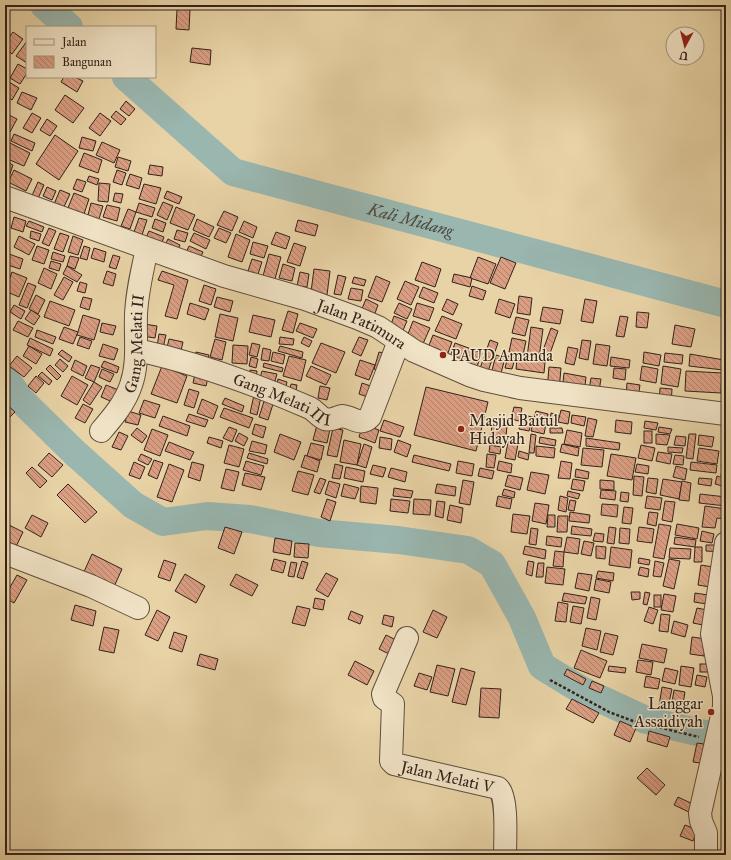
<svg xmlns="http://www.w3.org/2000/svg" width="731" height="860" font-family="'IM FELL Great Primer',serif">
<defs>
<pattern id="building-back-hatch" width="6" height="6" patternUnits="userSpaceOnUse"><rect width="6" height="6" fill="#da9e82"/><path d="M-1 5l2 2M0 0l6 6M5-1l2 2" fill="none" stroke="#b1806a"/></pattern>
</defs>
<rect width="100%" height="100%" fill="#e8d3a6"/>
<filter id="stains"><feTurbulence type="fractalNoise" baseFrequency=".005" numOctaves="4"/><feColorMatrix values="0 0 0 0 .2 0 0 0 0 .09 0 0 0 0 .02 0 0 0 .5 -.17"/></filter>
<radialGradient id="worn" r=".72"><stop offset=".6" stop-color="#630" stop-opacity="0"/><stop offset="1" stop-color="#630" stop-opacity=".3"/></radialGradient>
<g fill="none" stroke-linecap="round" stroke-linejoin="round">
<!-- river -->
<g stroke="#99b6af" stroke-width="28">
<polyline points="44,5 69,27"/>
<path id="s1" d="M126 77 233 172 726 304"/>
<polyline points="5,378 21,400 75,453 133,505 163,522 207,516 250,519 319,533 398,540 468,550 492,564 522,618 542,666 581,690 646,720 705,734 726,734"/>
</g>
</g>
<!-- building -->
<g fill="url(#building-back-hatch)" stroke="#33221b">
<polygon points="177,9 190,9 189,30 176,29"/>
<polygon points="13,32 23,39 12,54 5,48 5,42"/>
<polygon points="27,41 27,63 16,56"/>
<polygon points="192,48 211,50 210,65 190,62"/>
<polygon points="18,64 27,69 27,73 20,84 10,78"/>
<polygon points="64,77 75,77 83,81 77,92 61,82"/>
<polygon points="9,82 19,88 12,100 5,95 5,88"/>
<polygon points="22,92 37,98 31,110 17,103"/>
<polygon points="65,95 84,108 73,123 55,110"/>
<polygon points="126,101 135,109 129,116 120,109"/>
<polygon points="116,111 126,119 121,125 111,117"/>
<polygon points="5,113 17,119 10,132 5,130"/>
<polygon points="32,113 41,118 32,133 23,128"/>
<polygon points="100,113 111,121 100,136 89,128"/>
<polygon points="47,119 57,126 50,136 40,130"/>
<polygon points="14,134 35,143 32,151 11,141"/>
<polygon points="55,135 78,151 59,180 36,164"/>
<polygon points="82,137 96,141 93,151 79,148"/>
<polygon points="8,142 30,153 24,166 5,158 5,148"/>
<polygon points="102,142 120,150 114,163 96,155"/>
<polygon points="84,153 102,160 98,173 79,166"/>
<polygon points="118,157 131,161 128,171 115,167"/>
<polygon points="5,161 13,165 10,174 5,172"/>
<polygon points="150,165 163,167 162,176 148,174"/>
<polygon points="14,170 32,179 26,191 8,182"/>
<polygon points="117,170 126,173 122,185 113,182"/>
<polygon points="130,174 142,178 139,189 126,185"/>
<polygon points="89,176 99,179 97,185 87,181"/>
<polygon points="77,179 86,182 82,192 73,189"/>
<polygon points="38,182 44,185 36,203 30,200"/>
<polygon points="99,183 110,184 108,202 98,201"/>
<polygon points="144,184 161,188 156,204 139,199"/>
<polygon points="47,187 56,191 52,200 43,196"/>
<polygon points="60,190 70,194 61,213 52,209"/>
<polygon points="167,191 182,197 179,204 164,198"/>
<polygon points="74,193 89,199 84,214 68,208"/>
<polygon points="115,193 123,194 121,203 113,201"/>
<polygon points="163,202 173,206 167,220 157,215"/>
<polygon points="91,203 103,206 98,222 87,219"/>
<polygon points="139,203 155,208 152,217 136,212"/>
<polygon points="107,205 120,208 117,221 103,217"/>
<polygon points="176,207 195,215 188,230 170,223"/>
<polygon points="128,209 136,212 130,229 121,226"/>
<polygon points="224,211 238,217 232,231 217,225"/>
<polygon points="5,214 10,217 5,228"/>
<polygon points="14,217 26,221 23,232 11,228"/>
<polygon points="139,218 147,220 142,235 134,232"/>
<polygon points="155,219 166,223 163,232 152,228"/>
<polygon points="197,219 214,227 209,237 193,230"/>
<polygon points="298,220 318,225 315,236 295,231"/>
<polygon points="29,221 44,227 42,232 26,226"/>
<polygon points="244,221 257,227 253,238 239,232"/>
<polygon points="49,228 56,231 49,246 42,243"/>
<polygon points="219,228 231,233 226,243 214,238"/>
<polygon points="177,230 188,233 185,242 174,239"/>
<polygon points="31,231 41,234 39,241 30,238"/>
<polygon points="149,231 164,237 160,248 144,242"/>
<polygon points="276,232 290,237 286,249 271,244"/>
<polygon points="60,233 69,236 63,252 54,249"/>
<polygon points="194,233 210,240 206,249 190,241"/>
<polygon points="236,234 250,240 242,262 228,257"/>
<polygon points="19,236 35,244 29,255 14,247"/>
<polygon points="73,236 83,240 78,255 68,252"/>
<polygon points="168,239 180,245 176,254 164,247"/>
<polygon points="253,242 268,246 264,258 250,254"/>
<polygon points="294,243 306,247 300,266 287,262"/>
<polygon points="37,246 49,250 44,264 32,260"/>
<polygon points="84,246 90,248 87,260 80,258"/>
<polygon points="189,246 203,252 198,264 184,257"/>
<polygon points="94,248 106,252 104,262 91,258"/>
<polygon points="53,252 65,256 63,262 51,259"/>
<polygon points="9,254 23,259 20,269 5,264"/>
<polygon points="269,254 281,257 275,279 263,276"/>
<polygon points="113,255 120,257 116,269 109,267"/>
<polygon points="70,256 79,258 75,269 67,266"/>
<polygon points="478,257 496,264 488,284 470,278"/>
<polygon points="501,257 516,263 505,289 490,283"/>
<polygon points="252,259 262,262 256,280 246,277"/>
<polygon points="51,261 61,264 59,271 49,268"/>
<polygon points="422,262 441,269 435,287 415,280"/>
<polygon points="283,264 295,268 292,281 279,278"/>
<polygon points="67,266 82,275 77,282 63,274"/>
<polygon points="44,268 57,274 51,289 38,283"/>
<polygon points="314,269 330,271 327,295 311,292"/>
<polygon points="107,271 116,274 113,286 103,283"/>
<polygon points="162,271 188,280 177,319 165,316 174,285 158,280"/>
<polygon points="12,272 27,278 19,297 5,291"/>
<polygon points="300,272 309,274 307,287 297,286"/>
<polygon points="454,274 472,278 470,287 452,282"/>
<polygon points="338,275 346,277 341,295 334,294"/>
<polygon points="376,276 390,282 382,302 368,297"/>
<polygon points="64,277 73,282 63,300 54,295"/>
<polygon points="354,277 366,280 364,286 352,283"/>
<polygon points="405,281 419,287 411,305 397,299"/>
<polygon points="80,282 87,284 85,293 77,291"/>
<polygon points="28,283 36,286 27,308 19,305"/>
<polygon points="204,285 216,289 211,305 199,301"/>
<polygon points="472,286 486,291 483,300 469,296"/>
<polygon points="423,287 438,293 434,303 419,297"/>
<polygon points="351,288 363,290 361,301 348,299"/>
<polygon points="36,295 45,300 38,314 29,309"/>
<polygon points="519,296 532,298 530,315 517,313"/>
<polygon points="83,297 92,299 89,310 80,307"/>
<polygon points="217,297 233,301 230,312 214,307"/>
<polygon points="366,299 378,305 374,316 361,311"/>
<polygon points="447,299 458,304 453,315 442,310"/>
<polygon points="499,299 515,304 510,318 495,313"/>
<polygon points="585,299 597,301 593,323 581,321"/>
<polygon points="50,301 75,310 69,326 44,317"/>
<polygon points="190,303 209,309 205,320 187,314"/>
<polygon points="399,303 412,309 407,319 394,313"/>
<polygon points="417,303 434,308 429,321 413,316"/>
<polygon points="14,305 25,311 21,319 10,312"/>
<polygon points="543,307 563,310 560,324 540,321"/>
<polygon points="31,310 40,316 34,325 25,319"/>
<polygon points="288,311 298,314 293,333 282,330"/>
<polygon points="637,312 649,313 647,328 636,327"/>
<polygon points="220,314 238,318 233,341 215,337"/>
<polygon points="83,315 100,320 94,340 77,335"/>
<polygon points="253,315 275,320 271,337 249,332"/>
<polygon points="394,316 407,321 401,335 389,330"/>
<polygon points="442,316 462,324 456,339 435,331"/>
<polygon points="620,316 628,317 624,337 616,336"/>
<polygon points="516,317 529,320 525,336 512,333"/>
<polygon points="18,321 33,328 28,337 13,330"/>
<polygon points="413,321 430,328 422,346 406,339"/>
<polygon points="102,323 116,326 113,335 100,332"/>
<polygon points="300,323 317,329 313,338 296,331"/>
<polygon points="144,324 157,326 155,338 142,336"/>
<polygon points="675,325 695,329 691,347 672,344"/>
<polygon points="64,327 78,332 73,344 59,339"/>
<polygon points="531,327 543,329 539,358 527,357"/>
<polygon points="551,328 558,331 548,359 541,356"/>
<polygon points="37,330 56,337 53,344 35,337"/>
<polygon points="159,334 166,335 163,348 157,347"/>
<polygon points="433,335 452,342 445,361 426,353"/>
<polygon points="80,337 92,341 89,349 77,345"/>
<polygon points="280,337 294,339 293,345 279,344"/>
<polygon points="304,337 312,341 309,347 301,343"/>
<polygon points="359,337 368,340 361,356 352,352"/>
<polygon points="30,338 53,349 50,356 27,345"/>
<polygon points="512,338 526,341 523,355 509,352"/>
<polygon points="169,339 183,342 180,355 166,352"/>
<polygon points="215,339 226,342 222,360 210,357"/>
<polygon points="490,340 498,343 486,377 478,374"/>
<polygon points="582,340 591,341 588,360 579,358"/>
<polygon points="252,343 260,345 257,357 249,355"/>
<polygon points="321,343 345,352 336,373 312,363"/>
<polygon points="455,343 482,353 475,372 448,362"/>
<polygon points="103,344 118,349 114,360 99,356"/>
<polygon points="596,344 610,346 607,366 593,364"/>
<polygon points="233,345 248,346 247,364 232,363"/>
<polygon points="29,346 42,354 36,364 23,356"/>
<polygon points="280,346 303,352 302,358 278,351"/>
<polygon points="568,347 578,349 574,365 565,363"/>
<polygon points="263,348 271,350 269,361 261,360"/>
<polygon points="62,350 72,357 69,362 58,354"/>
<polygon points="196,352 209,355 207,362 194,360"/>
<polygon points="273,352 285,355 283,364 271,361"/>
<polygon points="379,352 391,355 385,373 374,369"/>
<polygon points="644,352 661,355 659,366 643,363"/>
<polygon points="665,353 683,355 682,364 664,362"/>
<polygon points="690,354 724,360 723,370 689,366"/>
<polygon points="496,355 505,358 500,377 491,374"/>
<polygon points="17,356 32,368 24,377 9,366"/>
<polygon points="289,356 306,360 301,381 283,376"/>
<polygon points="508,356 515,358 512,369 505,368"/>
<polygon points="251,357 258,359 256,368 249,366"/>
<polygon points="611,357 630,360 629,368 610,366"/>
<polygon points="517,358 545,362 544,373 516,369"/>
<polygon points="60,359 68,366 63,372 55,365"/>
<polygon points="75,360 87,366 83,376 71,370"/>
<polygon points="360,360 375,365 369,380 355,375"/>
<polygon points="104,361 119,367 117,373 101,367"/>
<polygon points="264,363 283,368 282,372 263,367"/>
<polygon points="50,365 61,376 57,380 46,369"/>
<polygon points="91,365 100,368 94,382 85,378"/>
<polygon points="162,366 187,376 177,403 151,394"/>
<polygon points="311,366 331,375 326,385 306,376"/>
<polygon points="642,366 658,369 656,383 640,380"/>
<polygon points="663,366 681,369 678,387 661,384"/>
<polygon points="549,367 561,368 559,391 547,390"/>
<polygon points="614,368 626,369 625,380 613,378"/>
<polygon points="102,369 114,374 110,382 99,377"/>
<polygon points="250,370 257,371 256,379 249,379"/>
<polygon points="262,371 277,374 275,381 260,378"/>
<polygon points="686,371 722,373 721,393 685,391"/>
<polygon points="42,372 52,381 49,385 38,376"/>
<polygon points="564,373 586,377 585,386 563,382"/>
<polygon points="195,374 208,378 206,386 193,383"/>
<polygon points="36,376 44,383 36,393 28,386"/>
<polygon points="72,376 88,385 77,405 61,396"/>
<polygon points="591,378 601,379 599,391 589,390"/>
<polygon points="278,379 287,382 285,390 276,388"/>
<polygon points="94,382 102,387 90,405 83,400"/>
<polygon points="362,383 379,389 376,400 359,394"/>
<polygon points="627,383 640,385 638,398 626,396"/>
<polygon points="291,384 297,385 296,391 290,390"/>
<polygon points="106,385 121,391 115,403 101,397"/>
<polygon points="320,386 330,388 327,400 318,398"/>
<polygon points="426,387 488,402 476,451 414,435"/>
<polygon points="660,388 672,389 671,405 659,404"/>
<polygon points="189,389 199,392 194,408 184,405"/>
<polygon points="254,395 261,397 257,415 250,413"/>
<polygon points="225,398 244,406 242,412 222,404"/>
<polygon points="265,398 274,401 268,420 259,417"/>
<polygon points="202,399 218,406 213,419 197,413"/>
<polygon points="144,400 160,405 155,418 139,413"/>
<polygon points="5,403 15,412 5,422"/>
<polygon points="83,404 93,409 85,423 75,418"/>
<polygon points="514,407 522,408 519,421 511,419"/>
<polygon points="224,408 253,418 249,428 220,417"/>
<polygon points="561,410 570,412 568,424 558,422"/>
<polygon points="128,411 141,415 138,425 125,422"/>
<polygon points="536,411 548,414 544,434 531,431"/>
<polygon points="551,413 558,415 557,423 550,422"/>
<polygon points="189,414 208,420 205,427 186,421"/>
<polygon points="522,415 533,417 529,431 519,429"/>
<polygon points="572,415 586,417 584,426 571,423"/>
<polygon points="163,416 190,426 187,436 159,426"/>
<polygon points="588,418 597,420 593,437 585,436"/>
<polygon points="384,420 404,427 400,437 380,431"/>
<polygon points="616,420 632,422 631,434 615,432"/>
<polygon points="318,421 331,424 327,443 313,440"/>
<polygon points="645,421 658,423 656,430 644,428"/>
<polygon points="492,423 507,425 506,437 491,436"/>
<polygon points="255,424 266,427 263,438 252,434"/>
<polygon points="363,424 379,430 375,443 359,437"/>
<polygon points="229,427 237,430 232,442 223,438"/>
<polygon points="659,427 672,429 670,434 658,432"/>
<polygon points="137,428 147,436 142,443 131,435"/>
<polygon points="333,428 343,430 337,457 327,455"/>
<polygon points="550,428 562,428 563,433 550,433"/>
<polygon points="152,429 168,435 160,456 144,450"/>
<polygon points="567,430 582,433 580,447 564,444"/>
<rect x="644" y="431" width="8" height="12"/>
<polygon points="119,432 128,436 121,450 112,447"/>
<polygon points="239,433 248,438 244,446 235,441"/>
<polygon points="280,434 301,442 294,460 274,452"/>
<polygon points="531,434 536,435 534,453 529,453"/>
<polygon points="656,434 670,435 667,445 656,444"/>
<polygon points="689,434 696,434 693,459 686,458"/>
<polygon points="699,435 714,437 712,447 698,445"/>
<polygon points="676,436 686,437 685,446 674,445"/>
<polygon points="209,437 223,441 221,448 207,443"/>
<polygon points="380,437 392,439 391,450 379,448"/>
<polygon points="540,437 556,440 555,446 539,443"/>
<polygon points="586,438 620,443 619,450 586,446"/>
<polygon points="344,440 361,444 357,465 340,462"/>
<polygon points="398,440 411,445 407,457 394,452"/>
<polygon points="252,441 267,445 265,454 249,451"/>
<polygon points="169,442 194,452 190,460 165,451"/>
<polygon points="508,442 518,444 515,460 505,458"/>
<polygon points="311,443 324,446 321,460 307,456"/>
<polygon points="364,444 372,447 366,468 357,465"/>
<polygon points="562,444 579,448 578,456 560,452"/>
<polygon points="229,445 244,449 239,467 224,463"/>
<polygon points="490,445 501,447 500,454 489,452"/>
<polygon points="641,445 655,448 652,461 638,458"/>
<polygon points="536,446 555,448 554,458 536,456"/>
<polygon points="668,447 683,448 682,453 668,452"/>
<polygon points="583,448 604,450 602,467 581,465"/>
<polygon points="699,448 719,451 717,464 697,461"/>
<polygon points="723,450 726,450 726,458 722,457"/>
<polygon points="519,451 529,454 528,460 518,457"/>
<polygon points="658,452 672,454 670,464 656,461"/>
<polygon points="49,453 63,465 52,477 38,465"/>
<polygon points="249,453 268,459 267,464 247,458"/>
<polygon points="141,454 152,459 148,465 138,460"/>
<polygon points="487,454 496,455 494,468 486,467"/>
<polygon points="611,454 636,458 632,480 607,476"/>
<polygon points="305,455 320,461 317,472 301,467"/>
<polygon points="414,455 451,464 449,471 412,462"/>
<polygon points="675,455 684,456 683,465 673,464"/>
<polygon points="723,459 726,459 726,467 721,466"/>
<polygon points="154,460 163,463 157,479 148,475"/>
<polygon points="246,461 264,466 261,475 243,470"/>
<polygon points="458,461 474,464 472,476 456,473"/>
<polygon points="499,461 512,464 511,473 497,470"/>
<polygon points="561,461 572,463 570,479 558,478"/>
<polygon points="134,462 145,467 140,479 129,475"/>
<polygon points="192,462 204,465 200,481 188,477"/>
<polygon points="691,462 717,465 716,473 690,470"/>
<polygon points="169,464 184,470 172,502 157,497"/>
<polygon points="335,464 343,466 340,479 332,478"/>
<polygon points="637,464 649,466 648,474 635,472"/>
<polygon points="373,465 386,468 383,477 370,474"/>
<polygon points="676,466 687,469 685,480 673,477"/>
<polygon points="32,467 47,481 40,488 26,473"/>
<polygon points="346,467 365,471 363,482 344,478"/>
<polygon points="391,468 407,472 405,482 388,477"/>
<polygon points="480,468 494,471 492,479 478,476"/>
<polygon points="226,469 239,472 234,491 221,488"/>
<polygon points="576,469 589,472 588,479 575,477"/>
<polygon points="722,469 726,470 726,476 721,476"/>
<polygon points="5,470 10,474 5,481"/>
<polygon points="298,471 314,475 308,495 292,491"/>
<polygon points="531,472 549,475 545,494 527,490"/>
<polygon points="245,473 265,477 261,490 242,485"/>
<polygon points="508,475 523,478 520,490 505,486"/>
<polygon points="634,476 644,477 642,496 633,495"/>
<polygon points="717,476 726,479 726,487 715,484"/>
<polygon points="320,478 326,480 320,494 314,492"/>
<polygon points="648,478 658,479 656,494 646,492"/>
<polygon points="699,478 712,479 711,486 698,484"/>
<polygon points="573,479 585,481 583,491 571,489"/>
<polygon points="663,479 682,482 679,499 660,495"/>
<polygon points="463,480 474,482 470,505 459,503"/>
<polygon points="600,480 614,481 614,490 600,489"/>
<polygon points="329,481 340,484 336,498 325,494"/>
<polygon points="682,481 691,483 689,501 679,500"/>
<polygon points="68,484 97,512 85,523 57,495"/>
<polygon points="344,484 359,488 355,499 341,496"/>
<polygon points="437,484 456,487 455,496 435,493"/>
<polygon points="361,486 378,488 376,504 360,502"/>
<polygon points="394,488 413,491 411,498 393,496"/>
<polygon points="504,489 515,492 514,498 502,495"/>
<polygon points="601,490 616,491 615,500 600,498"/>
<polygon points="568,491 580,494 578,499 567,496"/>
<polygon points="621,492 629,493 628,502 620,501"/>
<polygon points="700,494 726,497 726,506 699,503"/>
<polygon points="498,496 512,499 510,509 496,506"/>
<polygon points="560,496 568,498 566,512 558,510"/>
<polygon points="647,496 662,498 660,510 645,508"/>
<polygon points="327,499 336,502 330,521 321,517"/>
<polygon points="391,499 410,501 408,513 390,511"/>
<polygon points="414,499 431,500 430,515 413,514"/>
<polygon points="570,500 576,501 574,511 568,510"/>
<polygon points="437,501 445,502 443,518 435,516"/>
<polygon points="665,501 675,502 672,522 662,520"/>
<polygon points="535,503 549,505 546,524 532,521"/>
<polygon points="602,504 618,505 617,517 601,515"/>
<polygon points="450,505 463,508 461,523 447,520"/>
<polygon points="705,506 726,509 726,519 717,518 715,528 702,527"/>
<polygon points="624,507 633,508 631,524 622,523"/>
<polygon points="570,512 590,515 589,523 569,521"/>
<polygon points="649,512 658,513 656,526 647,524"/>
<polygon points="513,514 530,516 527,534 511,532"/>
<polygon points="32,515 48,523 41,537 25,528"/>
<polygon points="548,515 555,515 555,527 547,527"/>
<polygon points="558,516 568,516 567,532 557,532"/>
<polygon points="5,523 23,532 13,553 5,549"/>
<polygon points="659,524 671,526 664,559 653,557"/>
<polygon points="677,524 699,528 697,539 675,535"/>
<polygon points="572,526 592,529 591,536 571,534"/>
<polygon points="225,527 242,532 234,554 218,548"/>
<polygon points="609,527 616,528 614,544 607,543"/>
<polygon points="639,527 654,529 652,543 637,541"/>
<polygon points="531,528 538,529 536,545 529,544"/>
<polygon points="620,528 630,529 629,544 619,543"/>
<polygon points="702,531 714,534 712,543 700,541"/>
<polygon points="595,533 604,534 603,542 593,541"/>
<polygon points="547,536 562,538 561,547 546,545"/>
<polygon points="567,537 580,539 578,554 564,552"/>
<polygon points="675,537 696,540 695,547 674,544"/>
<polygon points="275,538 292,541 290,555 273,552"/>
<polygon points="584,541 594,543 591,556 581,554"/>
<polygon points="295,543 309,544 308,558 294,557"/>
<polygon points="706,545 724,545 724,552 706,551"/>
<polygon points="525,546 546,550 545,559 523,554"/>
<polygon points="596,546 606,547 605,559 596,558"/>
<polygon points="611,547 632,550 630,568 609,565"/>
<polygon points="695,547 702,547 702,562 694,562"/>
<polygon points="670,548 691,549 690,559 669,558"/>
<polygon points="555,551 564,552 563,567 553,566"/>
<polygon points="92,554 122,569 113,589 83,574"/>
<polygon points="639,558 650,560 649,565 638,563"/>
<polygon points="274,559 286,562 283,573 271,570"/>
<polygon points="669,559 680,561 674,589 663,586"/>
<polygon points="164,560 176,564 170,581 158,577"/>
<polygon points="302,561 308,563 303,579 297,577"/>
<polygon points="528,561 534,562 532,576 526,574"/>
<polygon points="655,561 664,563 661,577 653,576"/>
<polygon points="291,562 297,563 294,577 288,576"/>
<polygon points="538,563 544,563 543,577 536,577"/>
<polygon points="701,565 719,568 716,588 698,585"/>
<polygon points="547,567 565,569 563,585 545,583"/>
<polygon points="640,567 649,569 648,577 638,575"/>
<polygon points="598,571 614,573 613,581 596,578"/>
<polygon points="326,573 338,579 328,597 316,590"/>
<polygon points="578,573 592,575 589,591 575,588"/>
<polygon points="185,574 205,586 196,603 175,591"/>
<polygon points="236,574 258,585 252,596 230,585"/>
<polygon points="17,575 27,580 14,603 5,598 5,596"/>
<polygon points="596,579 611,582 609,593 594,590"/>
<polygon points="631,592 640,592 640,599 632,600"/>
<polygon points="645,592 650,593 647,605 643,604"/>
<polygon points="564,593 587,597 585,604 562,601"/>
<polygon points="695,593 708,595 707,604 694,602"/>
<polygon points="664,594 676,596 673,612 661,610"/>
<rect x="654" y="595" width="7" height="12"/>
<polygon points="591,597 600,599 596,620 587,618"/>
<polygon points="315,598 325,600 323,610 313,608"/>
<polygon points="558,602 568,604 566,622 555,621"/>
<polygon points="75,605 96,611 93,626 71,620"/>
<polygon points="297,606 310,609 305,626 292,623"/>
<polygon points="573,606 584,608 581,624 570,622"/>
<polygon points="649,607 658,610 653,624 644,621"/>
<polygon points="697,608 707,610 703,625 693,623"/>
<polygon points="157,610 170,617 158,641 145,635"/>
<polygon points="433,610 447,617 437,638 423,632"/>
<polygon points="351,611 363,616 360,624 348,619"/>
<polygon points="661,614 670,615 668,632 659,631"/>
<polygon points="384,615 394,617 392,627 382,624"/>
<polygon points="674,621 688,625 685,637 671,633"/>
<polygon points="104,627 119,630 114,653 99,650"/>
<polygon points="586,628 601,631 597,650 582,646"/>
<polygon points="174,632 187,636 182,652 169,648"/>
<polygon points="605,633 618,636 613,655 600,652"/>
<polygon points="386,635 402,643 395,657 379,649"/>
<polygon points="692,637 706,639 704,656 690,654"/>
<polygon points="642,644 667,649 664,663 639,658"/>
<polygon points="581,650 607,661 600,678 574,668"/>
<polygon points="200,654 218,659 215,670 197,665"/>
<polygon points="638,660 653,662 651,675 636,672"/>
<polygon points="355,661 374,671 367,685 348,675"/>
<rect x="700" y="664" width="10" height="8"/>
<polygon points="437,665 455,669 448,696 430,692"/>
<polygon points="609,666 626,668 625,673 608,671"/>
<polygon points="681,666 694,668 691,687 679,685"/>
<polygon points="461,668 475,672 466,705 452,702"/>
<polygon points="665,668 678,671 675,684 662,681"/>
<polygon points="567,669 586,679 583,685 564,675"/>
<polygon points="419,673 432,677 427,690 414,686"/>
<polygon points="697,675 707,677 705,687 695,685"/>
<polygon points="646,676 660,679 658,689 644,687"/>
<polygon points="592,681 604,686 601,693 589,688"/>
<polygon points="662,687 672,689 668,707 659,706"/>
<polygon points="481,688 501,689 499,718 479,717"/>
<polygon points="674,690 685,692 682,710 671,708"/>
<polygon points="572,699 599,713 593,723 566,709"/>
<polygon points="620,721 636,728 630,742 614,735"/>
<polygon points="649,731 670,737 667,747 647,741"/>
<polygon points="697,743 711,745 708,764 693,762"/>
<polygon points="647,768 665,785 656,795 637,778"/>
<polygon points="678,797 695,805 691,813 674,805"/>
<polygon points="685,825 698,830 693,841 680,836"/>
</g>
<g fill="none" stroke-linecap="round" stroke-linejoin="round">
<!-- minor casing -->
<g stroke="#604e3e" stroke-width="24">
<g id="minor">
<path id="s2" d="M5 197 224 276 305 299 357 318 378 327 414 351 469 375 484 380 520 388 726 414"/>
<path id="s3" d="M137 350C197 363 255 384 310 408 316 411 319 417 325 419 331 421 337 417 342 416 353 417 361 427 370 417L399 341"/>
<path id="s4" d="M101 431C113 417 125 403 131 385 139 362 135 339 136 315 137 292 142 271 147 249"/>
<polyline points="5,553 91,586 138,608"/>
<path id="s5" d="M407 638 383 694 384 698 393 704 391 761 394 764 498 788C508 796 505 841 505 855"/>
<polyline points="706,855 706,833 701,821 700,813 724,707 724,696 712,634 726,543"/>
</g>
</g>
<!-- path -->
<polyline stroke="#33221b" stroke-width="2.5" stroke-dasharray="3 2" stroke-linecap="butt" points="550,680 609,712 633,721 699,737"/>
<!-- minor -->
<use href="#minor" stroke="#f0e2c5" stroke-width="22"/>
</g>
<!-- markers -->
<g fill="#8f2418" stroke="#f0e2c5" stroke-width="1.5">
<circle cx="443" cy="355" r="4"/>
<circle cx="461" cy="429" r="4"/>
<circle cx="711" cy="712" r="4"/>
</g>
<g text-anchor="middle" stroke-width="3" stroke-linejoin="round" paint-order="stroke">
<!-- street labels -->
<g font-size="16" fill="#33221b" stroke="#f0e2c5">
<text dy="6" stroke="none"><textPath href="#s2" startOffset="379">Jalan Patimura</textPath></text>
<text dy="6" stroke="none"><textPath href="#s4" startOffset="97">Gang Melati II</textPath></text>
<text dy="6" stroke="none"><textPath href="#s3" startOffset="154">Gang Melati III</textPath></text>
<text dy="6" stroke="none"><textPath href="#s5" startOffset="192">Jalan Melati V</textPath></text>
</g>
<!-- poi labels -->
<g font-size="16" fill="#33221b" stroke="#f0e2c5" text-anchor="start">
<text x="451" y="361">PAUD Amanda</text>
<text x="469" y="426">Masjid Baitul<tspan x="469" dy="18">Hidayah</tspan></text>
<text x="703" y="709" text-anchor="end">Langgar<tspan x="703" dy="18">Assaidiyah</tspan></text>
</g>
<!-- water labels -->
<g font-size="17" font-style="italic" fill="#4c4740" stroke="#f0e2c5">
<text dy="6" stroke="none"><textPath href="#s1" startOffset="327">Kali Midang</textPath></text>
</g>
</g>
<!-- margin -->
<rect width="731" height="860" fill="none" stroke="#e8d3a6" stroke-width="20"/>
<rect x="6" y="6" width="719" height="848" fill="none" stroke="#33221b" stroke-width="2"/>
<rect x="10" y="10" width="711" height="840" fill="none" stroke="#33221b"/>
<!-- legend -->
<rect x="26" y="26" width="130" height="52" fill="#f0e2c5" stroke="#a49581"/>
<rect x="34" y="39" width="20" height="6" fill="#f0e2c5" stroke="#a49581"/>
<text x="62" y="46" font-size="12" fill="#33221b">Jalan</text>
<rect x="34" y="56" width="20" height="12" fill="url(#building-back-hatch)" stroke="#a49581"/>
<text x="62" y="66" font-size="12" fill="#33221b">Bangunan</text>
<!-- north arrow -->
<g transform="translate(685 46) rotate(187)"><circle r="19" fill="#f0e2c5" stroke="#a49581"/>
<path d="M0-3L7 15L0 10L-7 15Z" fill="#8f2418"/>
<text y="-6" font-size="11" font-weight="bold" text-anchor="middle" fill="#33221b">U</text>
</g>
<rect width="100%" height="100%" filter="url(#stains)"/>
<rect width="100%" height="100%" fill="url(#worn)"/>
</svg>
